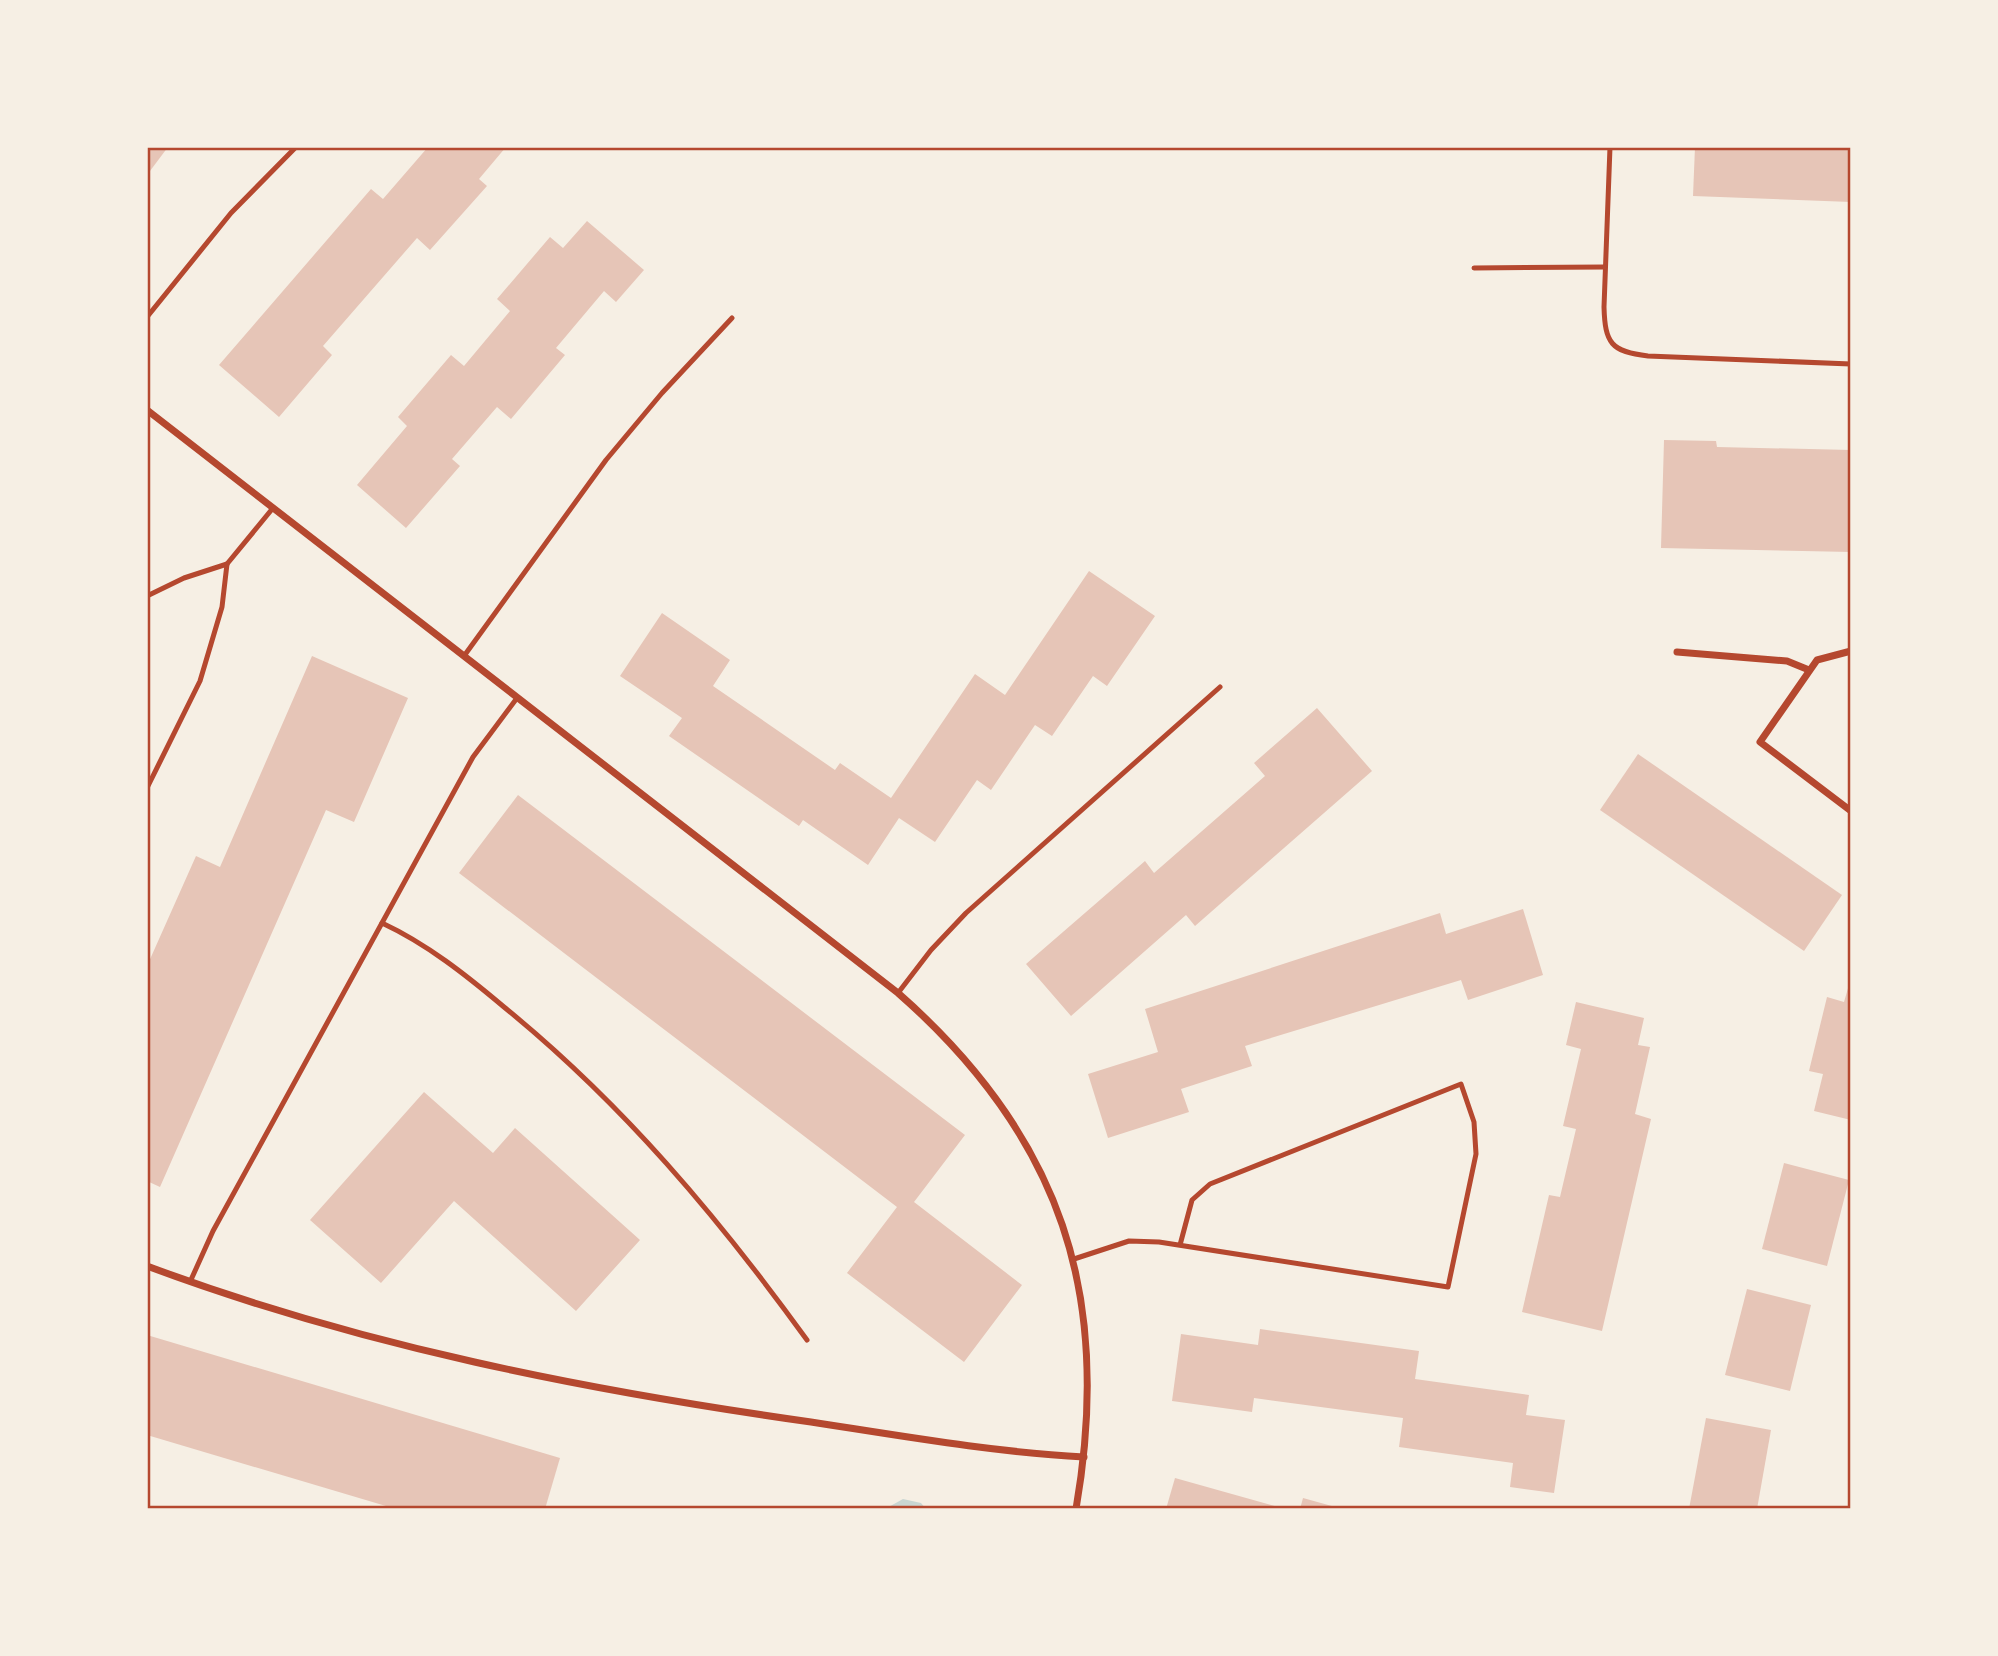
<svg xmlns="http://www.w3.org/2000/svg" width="1998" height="1656" font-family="'Archivo Narrow',sans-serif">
<rect width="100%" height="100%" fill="#f6efe4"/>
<!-- water -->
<polygon fill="#c9d6d2" points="903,1499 921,1503 926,1509 885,1509"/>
<!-- building -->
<g fill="#e6c5b7">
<polygon points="147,147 168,147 147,175"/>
<polygon points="428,147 506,147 479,179 487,186 430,250 417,238 323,346 332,355 279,417 219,365 371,189 383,199"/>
<polygon points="1695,147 1851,147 1851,202 1693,196"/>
<polygon points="587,221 644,270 616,302 604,291 556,348 565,355 511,419 497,407 452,459 460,466 406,528 357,485 407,426 398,417 451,355 464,366 510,311 497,299 550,237 563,248"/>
<polygon points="1664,440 1716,441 1717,447 1851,450 1851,552 1661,548"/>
<polygon points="1089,571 1155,616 1107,686 1093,676 1052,736 1035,725 991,790 977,780 935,842 899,818 868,865 803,820 799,826 669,736 682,718 620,676 662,613 730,660 713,686 835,770 840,763 891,798 975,674 1005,695"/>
<polygon points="312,656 408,698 354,822 326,810 160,1187 147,1181 147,966 196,856 220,867"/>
<polygon points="1317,708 1372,771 1195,926 1186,915 1071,1016 1026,964 1145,861 1154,873 1265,776 1254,763"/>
<polygon points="1638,754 1842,895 1804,951 1600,810"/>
<polygon points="518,795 965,1135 914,1202 1022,1285 964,1362 847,1273 897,1207 459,873"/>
<polygon points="1523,909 1543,975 1468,1000 1461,980 1245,1046 1252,1066 1181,1089 1189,1112 1108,1138 1088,1074 1158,1052 1145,1009 1440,913 1446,934"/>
<polygon points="1851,978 1851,1120 1814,1111 1823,1074 1809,1071 1827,997 1844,1002"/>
<polygon points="1576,1002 1644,1018 1638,1045 1650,1047 1635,1114 1651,1119 1602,1331 1522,1312 1549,1195 1560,1197 1576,1129 1563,1126 1581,1049 1566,1045"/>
<polygon points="424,1092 493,1153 515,1128 640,1240 576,1311 454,1201 381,1283 310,1220"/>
<polygon points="1784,1163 1849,1180 1827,1266 1762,1249"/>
<polygon points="1747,1289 1811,1305 1790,1391 1725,1375"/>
<polygon points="1260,1329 1419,1351 1415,1379 1529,1395 1526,1415 1565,1420 1554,1493 1510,1487 1513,1463 1399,1447 1403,1418 1254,1398 1252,1412 1172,1401 1181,1334 1258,1345"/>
<polygon points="147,1335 560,1458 545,1509 396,1509 147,1435"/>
<polygon points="1706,1418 1771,1430 1757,1509 1689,1509"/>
<polygon points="1175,1478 1282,1508 1282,1509 1166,1509"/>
<polygon points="1303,1498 1339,1508 1339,1509 1300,1509"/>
</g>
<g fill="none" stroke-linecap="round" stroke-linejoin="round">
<!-- service -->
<g stroke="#b5482f" stroke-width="5">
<path d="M1610 147 1604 307C1605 343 1611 352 1648 356L1851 364"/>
<polyline points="1474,268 1605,267"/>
<polyline points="147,317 231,213 296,147"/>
<polyline points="147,596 184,578 227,564"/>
<polyline points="464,656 606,460 662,393 732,318"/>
<polyline points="147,788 200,681 222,607 227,564 273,508"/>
<path d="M382 923C427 944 466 975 504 1007 622 1103 718 1217 807 1340"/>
<polyline points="898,993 931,950 966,913 1220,687"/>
<polyline points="1074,1259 1129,1241 1159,1242 1448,1287 1476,1154 1474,1122 1461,1084 1210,1184 1192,1200 1180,1245"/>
<polyline points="190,1282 213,1231 473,757 517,698"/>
</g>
<!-- minor -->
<g stroke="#b5482f" stroke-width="7">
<path d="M147 410 898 993C1062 1137 1113 1296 1076 1509"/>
<polyline points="1851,651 1817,660 1760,742 1851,811"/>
<polyline points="1677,652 1787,661 1809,670"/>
<path d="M147 1266C361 1346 585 1390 811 1422 902 1436 993 1452 1084 1457"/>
</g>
</g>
<!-- border -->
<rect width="1998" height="1656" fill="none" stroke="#f6efe4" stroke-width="298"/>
<rect x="149" y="149" width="1700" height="1358" fill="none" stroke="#b5482f" stroke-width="2.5"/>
</svg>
